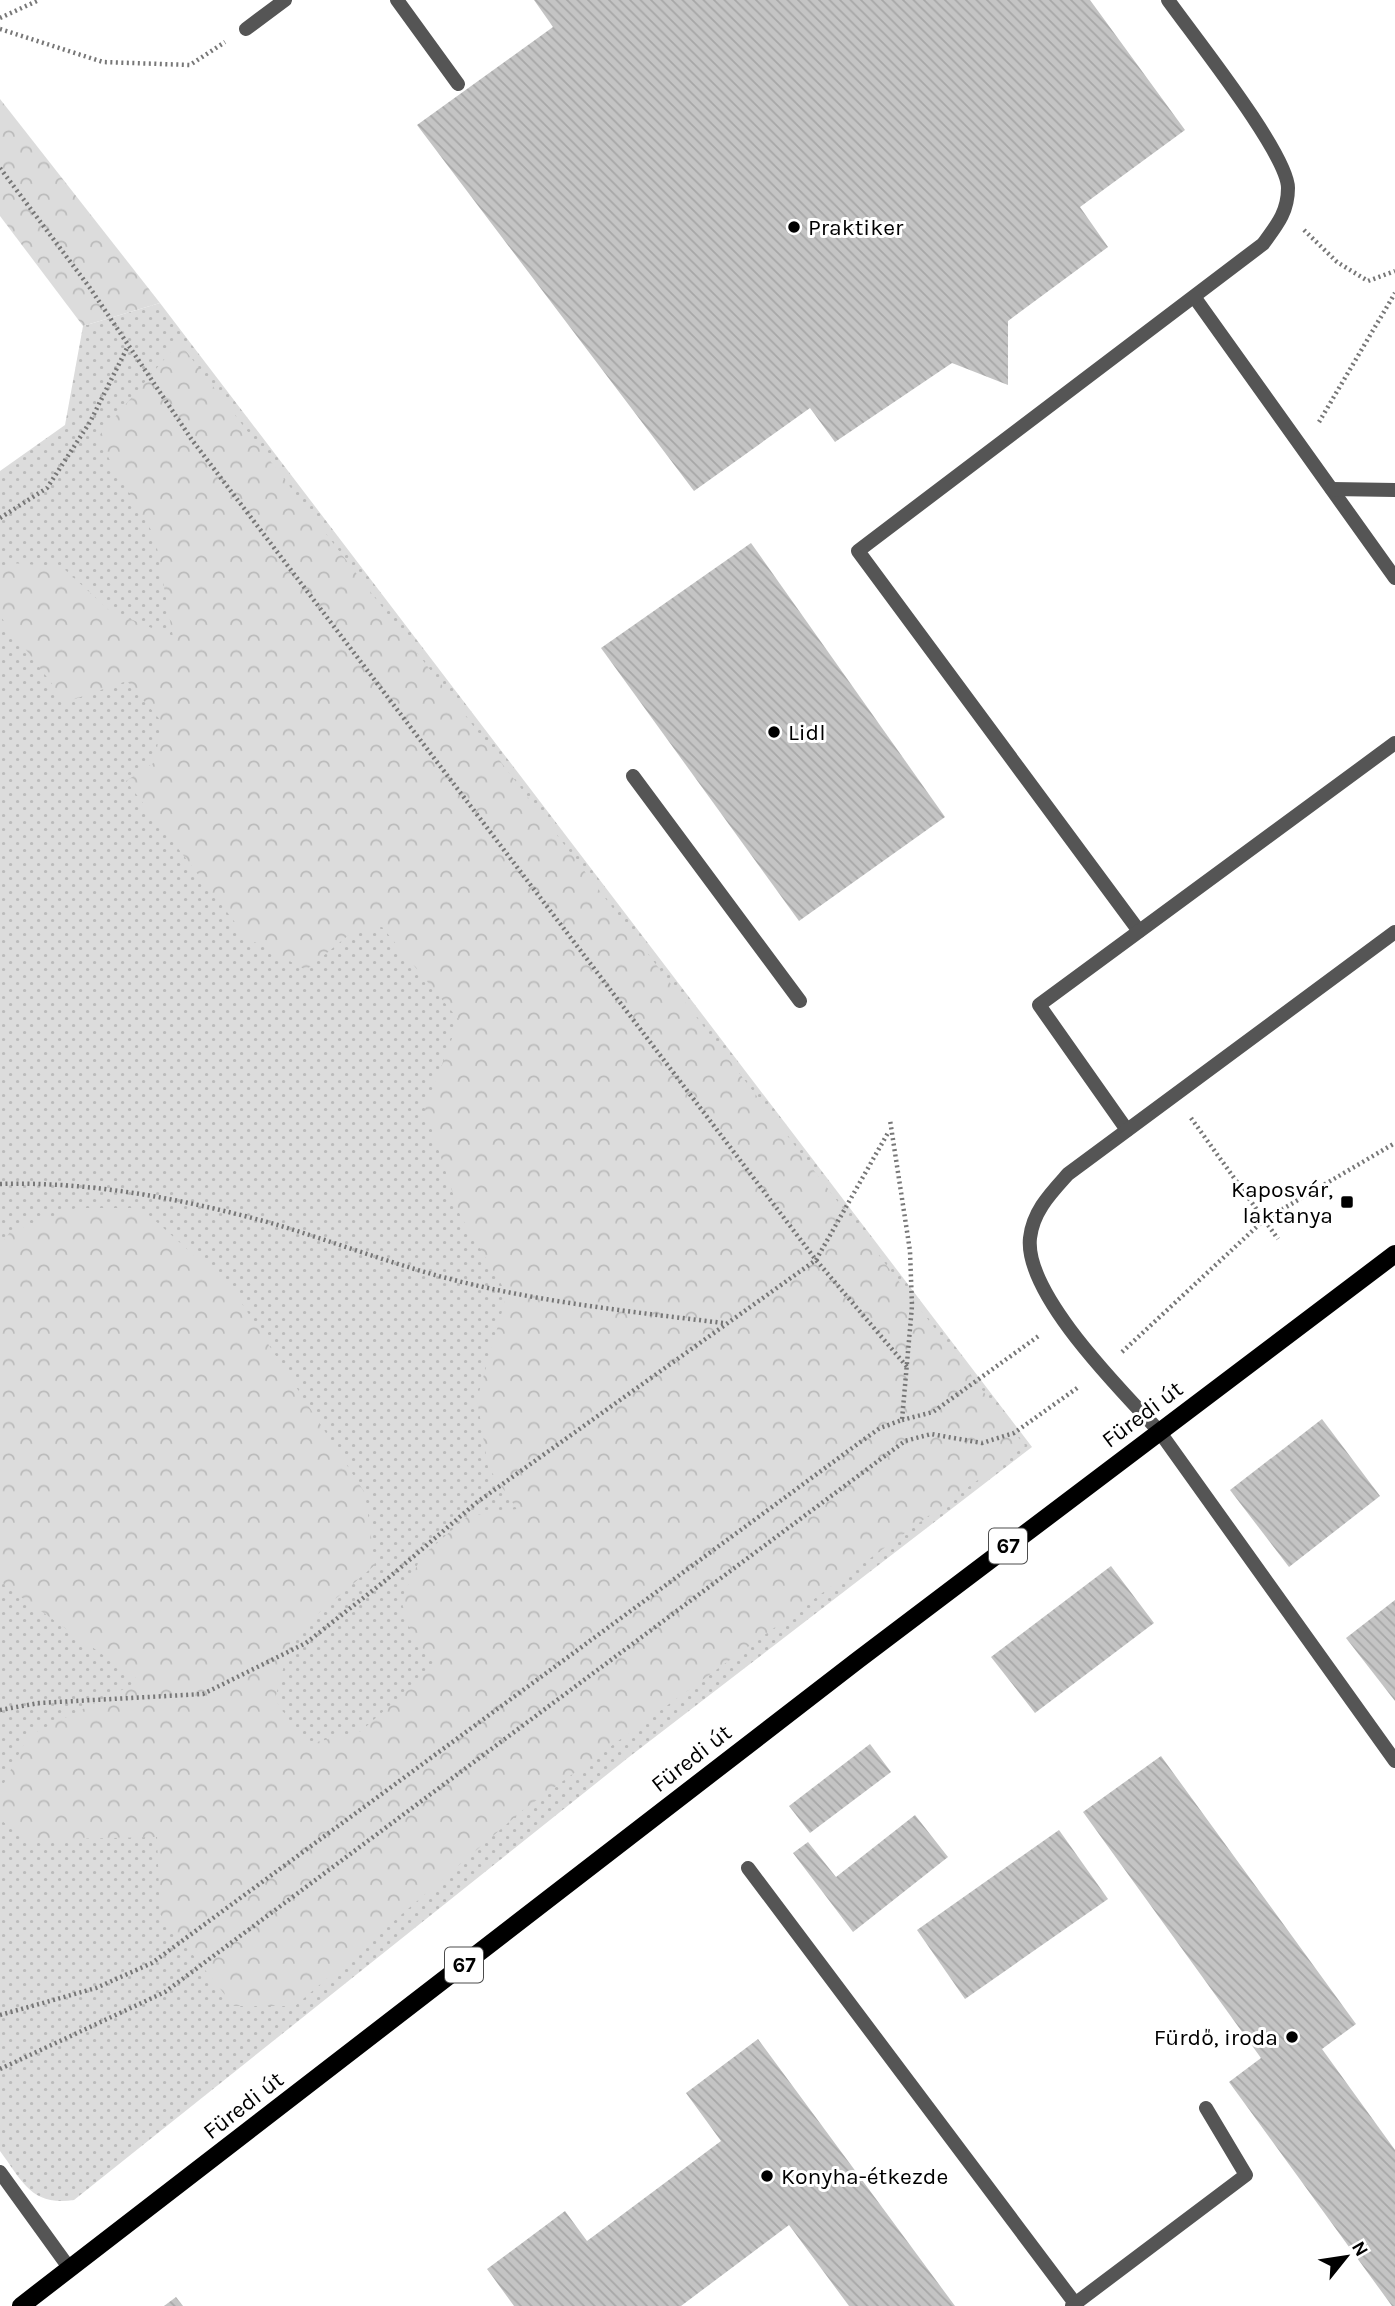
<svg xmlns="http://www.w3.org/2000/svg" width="1395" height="2306" font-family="Karla,sans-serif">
<defs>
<pattern id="grass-dots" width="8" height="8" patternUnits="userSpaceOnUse" patternTransform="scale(1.75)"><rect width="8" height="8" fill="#dcdcdc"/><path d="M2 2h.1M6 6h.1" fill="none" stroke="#bbb" stroke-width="1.8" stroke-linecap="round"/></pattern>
<pattern id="forest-crowns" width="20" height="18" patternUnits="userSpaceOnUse" patternTransform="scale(1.75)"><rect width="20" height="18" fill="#dcdcdc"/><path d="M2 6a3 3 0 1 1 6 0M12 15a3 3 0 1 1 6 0" fill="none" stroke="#bbb"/></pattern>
<pattern id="building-back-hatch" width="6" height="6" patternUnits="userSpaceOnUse" patternTransform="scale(1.75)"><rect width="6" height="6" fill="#c4c4c4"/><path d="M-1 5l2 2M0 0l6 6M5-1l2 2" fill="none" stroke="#a7a7a7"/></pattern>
</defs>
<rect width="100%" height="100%" fill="#fff"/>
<!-- grass -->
<path fill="url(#grass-dots)" d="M160 303 1032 1447 629 1757 74 2200C31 2206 23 2182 0 2151V471L65 425 83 326Z"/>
<!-- forest -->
<g fill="url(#forest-crowns)">
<polygon points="0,99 160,303 83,326 0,216"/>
<polygon points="179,342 1025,1446 523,1810 295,2006 234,2006 160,1914 157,1837 24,1840 0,1819 0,1791 28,1736 140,1681 4,1585 0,1573 0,1245 10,1232 76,1208 141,1208 233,1290 365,1493 375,1565 292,1636 275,1699 305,1745 361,1731 437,1664 412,1637 401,1600 421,1557 468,1516 517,1509 488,1467 477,1399 507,1294 460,1215 425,1109 459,1020 382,927 350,934 306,970 247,938 126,781 155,762 161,721 127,681 66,702 0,616 0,575 11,563 62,567 109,610 173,637 155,537 97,438"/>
</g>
<!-- building -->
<g fill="url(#building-back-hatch)">
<polygon points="534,0 1090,0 1185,130 1080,207 1108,247 1008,321 1008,385 952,363 835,442 810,408 694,491 417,125 553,27"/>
<polygon points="751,543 945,817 799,921 601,648"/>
<polygon points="1322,1419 1380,1496 1289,1567 1230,1490"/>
<polygon points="1111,1566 1154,1623 1035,1713 991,1657"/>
<polygon points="1395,1600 1395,1701 1346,1638"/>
<polygon points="870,1744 891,1772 810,1833 789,1806"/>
<polygon points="1161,1756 1356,2024 1322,2049 1395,2150 1395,2306 1392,2306 1229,2082 1261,2058 1083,1812"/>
<polygon points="915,1815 948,1857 853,1932 793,1853 808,1842 836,1877"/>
<polygon points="1059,1830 1108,1899 965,1999 917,1930"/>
<polygon points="758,2039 955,2306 849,2306 789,2225 681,2306 514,2306 487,2269 565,2211 587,2241 721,2141 686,2093"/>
<polygon points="176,2297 183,2306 164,2306"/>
</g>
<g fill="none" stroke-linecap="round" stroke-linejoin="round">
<!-- path -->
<g stroke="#777" stroke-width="4.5" stroke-dasharray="2 3.5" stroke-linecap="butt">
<polyline points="0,18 39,0"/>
<polyline points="0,29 103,62 190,65 225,42"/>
<polyline points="0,168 90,288 192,440 816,1260 908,1368"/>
<polyline points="1304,230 1337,262 1368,281 1395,271"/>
<polyline points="1319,422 1395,293"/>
<polyline points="0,518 47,488 90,422 128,346"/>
<polyline points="1191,1118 1278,1239"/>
<path d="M0 1184C92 1181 189 1200 278 1225 330 1241 382 1260 435 1275 529 1301 626 1311 723 1323"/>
<polyline points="1122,1352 1264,1220 1395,1143"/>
<polyline points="902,1420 933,1412 1040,1335"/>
<polyline points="0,1710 39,1703 203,1694 306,1643 386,1580 476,1503 816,1260 889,1131"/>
<polyline points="0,2015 96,1988 152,1963 859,1443 880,1428 902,1420 912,1306 910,1251 890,1120"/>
<polyline points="0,2069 165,1992 905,1441 931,1434 982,1443 1014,1433 1080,1386"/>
</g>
<!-- lane -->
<g stroke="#555" stroke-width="14">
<polyline points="397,0 458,84"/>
<polyline points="246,29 285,0"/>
<polyline points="1195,298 1395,578"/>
<polyline points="1332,489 1395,490"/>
<polyline points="633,776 800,1001"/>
<path d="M1139 931 858 551 1263 244C1277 225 1288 212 1288 188 1288 154 1192 34 1168 0"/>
<polyline points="1127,1130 1039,1005 1395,743"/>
<path d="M1159 1431C1122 1391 1024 1294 1030 1238 1033 1211 1051 1193 1068 1174L1395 932"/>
<polyline points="748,1868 1077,2306"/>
<polyline points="1072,2306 1246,2175 1206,2108"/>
</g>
<!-- street -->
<g stroke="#555" stroke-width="14">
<polyline points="1159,1431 1395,1761"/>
<polyline points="0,2172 70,2269"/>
</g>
<!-- primary -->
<polyline stroke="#000" stroke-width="18" points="21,2306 858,1660 1395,1254"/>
</g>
<!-- markers -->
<g fill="#000" stroke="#fff" stroke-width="2.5">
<circle cx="794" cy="227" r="7"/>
<circle cx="774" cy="732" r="7"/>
<rect x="1340" y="1195" width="14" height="14" rx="3.5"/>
<circle cx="1292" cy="2037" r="7"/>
<circle cx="767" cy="2176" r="7"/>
</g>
<g text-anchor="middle" stroke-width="6" stroke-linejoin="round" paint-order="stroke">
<!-- shield labels -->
<g fill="#fff" stroke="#4c4c4c" stroke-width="2">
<rect x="989" y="1528.5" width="38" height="35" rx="5"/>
<rect x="445" y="1947.5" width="38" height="35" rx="5"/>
</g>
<g font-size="21" font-weight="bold" fill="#000">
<text x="1008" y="1553">67</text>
<text x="464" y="1972">67</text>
</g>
<!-- poi labels -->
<g font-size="23" fill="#000" stroke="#fff" text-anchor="start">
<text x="808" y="235">Praktiker</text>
<text x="788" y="740">Lidl</text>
<text x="1333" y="1197" text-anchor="end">Kaposvár,<tspan x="1333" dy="26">laktanya</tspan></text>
<text x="1278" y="2045" text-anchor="end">Fürdő, iroda</text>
<text x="781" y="2184">Konyha-étkezde</text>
</g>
<!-- street labels -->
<g font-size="23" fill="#000" stroke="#fff">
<text transform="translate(1142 1414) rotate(-37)" y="8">Füredi út</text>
<text transform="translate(691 1758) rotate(-38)" y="8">Füredi út</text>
<text transform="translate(243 2105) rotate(-38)" y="8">Füredi út</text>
</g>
</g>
<!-- north arrow -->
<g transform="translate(1346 2257) rotate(60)" stroke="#ffffff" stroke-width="5" paint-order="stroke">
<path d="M0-5L12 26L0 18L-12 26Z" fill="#000000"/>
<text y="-10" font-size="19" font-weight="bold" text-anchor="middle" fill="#000000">N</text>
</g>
</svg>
